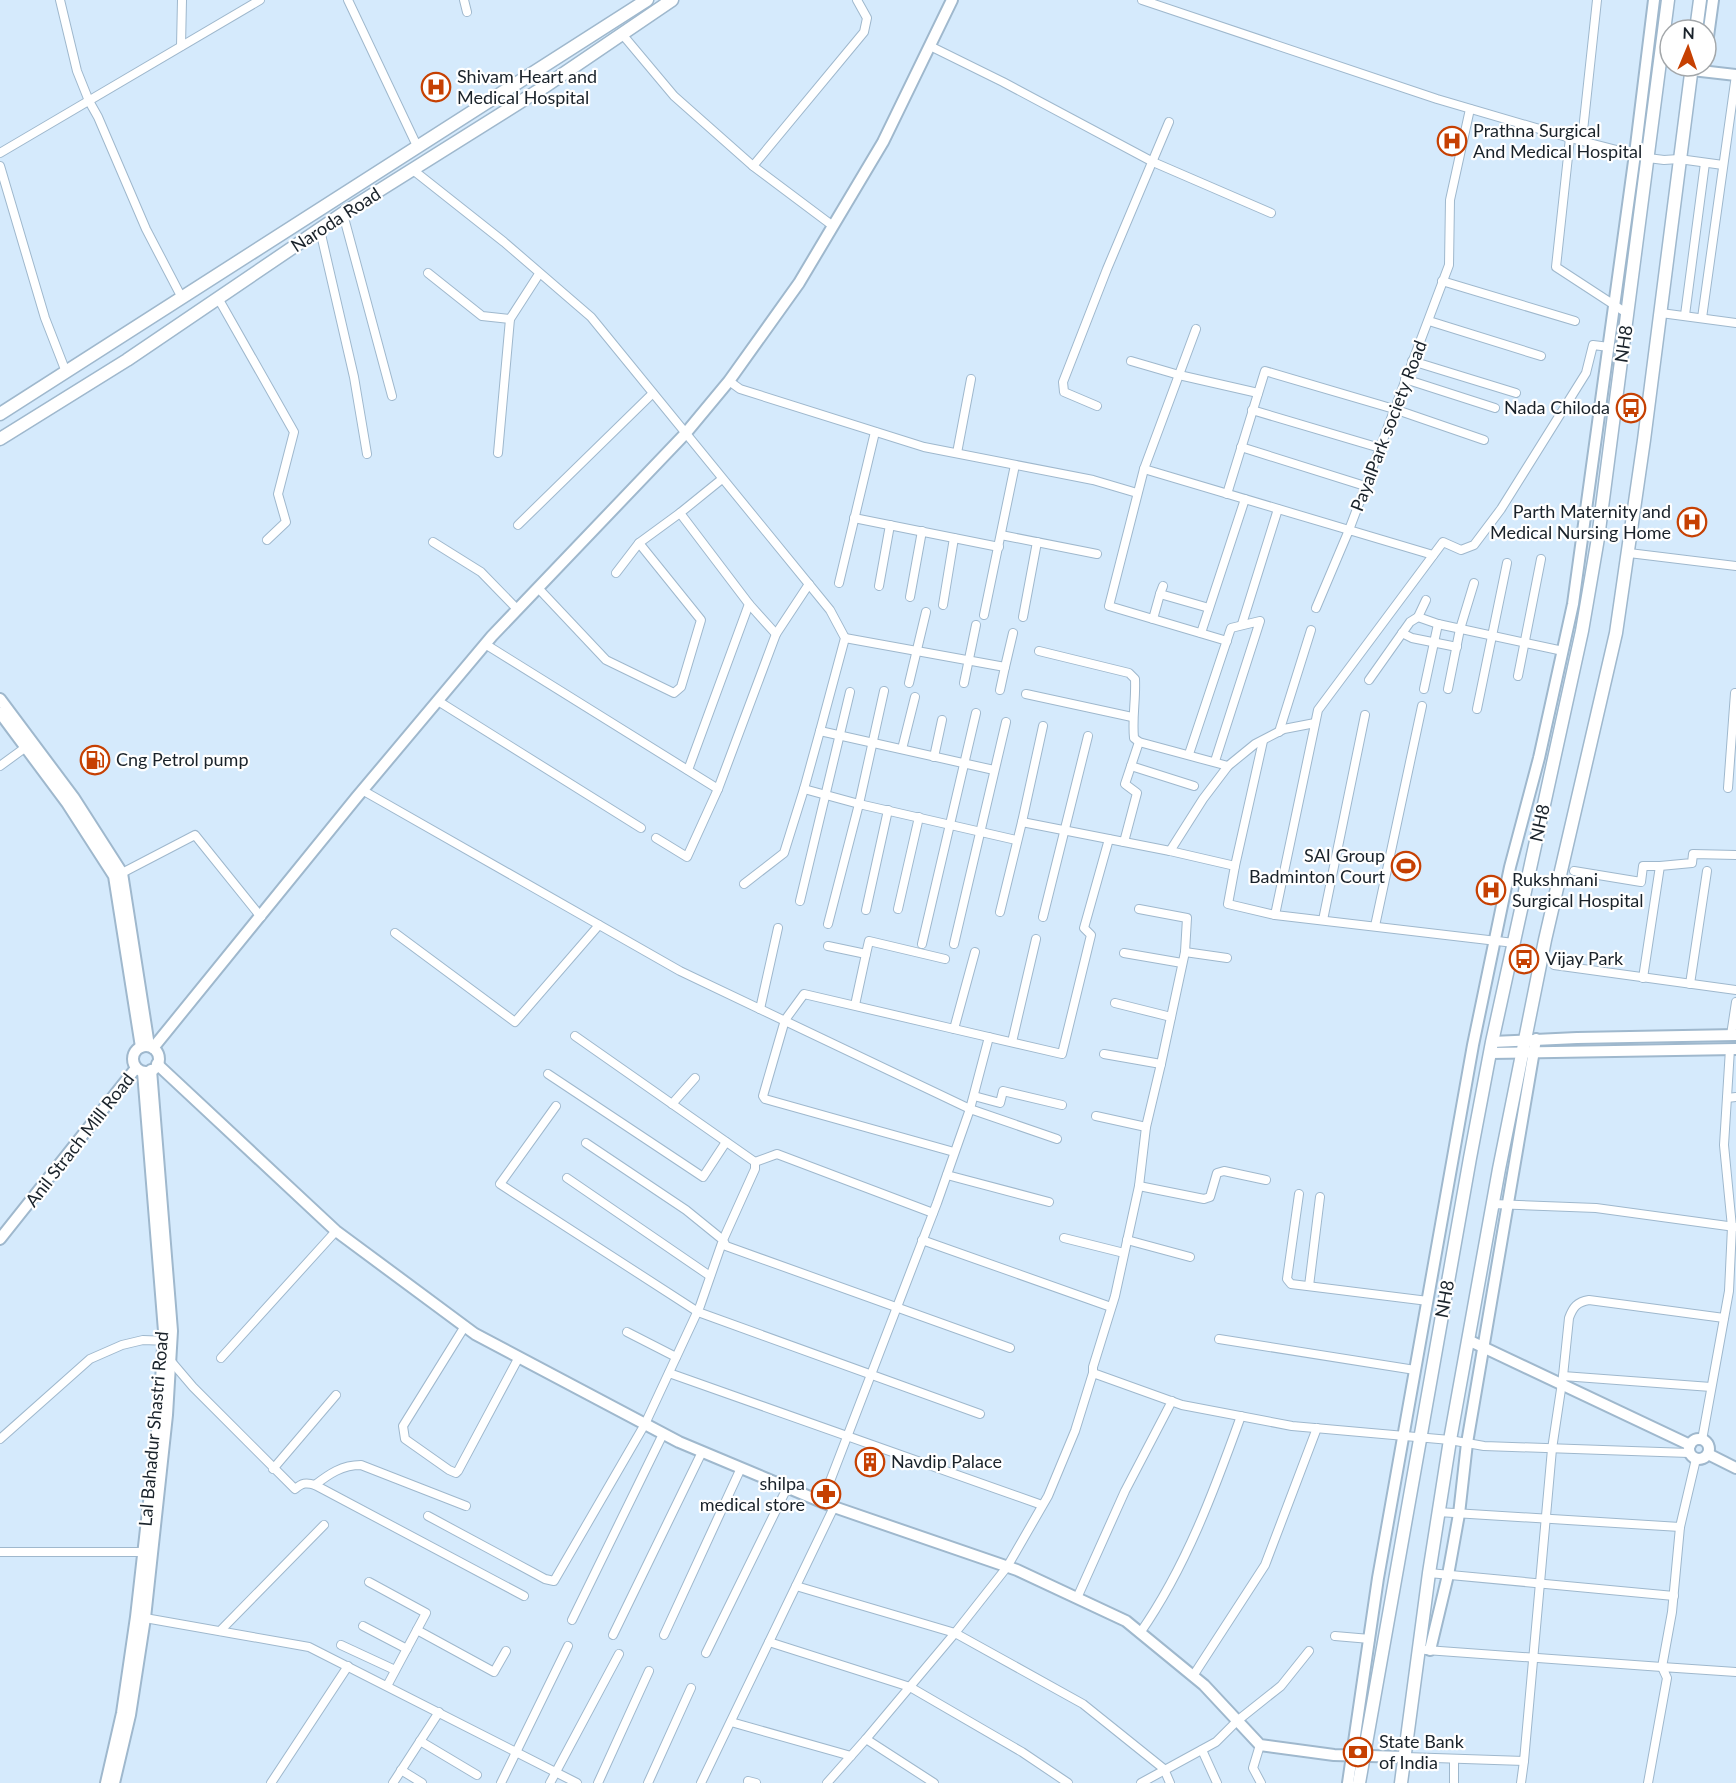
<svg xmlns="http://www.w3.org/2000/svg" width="1736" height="1783" font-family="Lato,sans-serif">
<rect width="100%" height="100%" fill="#d5eafc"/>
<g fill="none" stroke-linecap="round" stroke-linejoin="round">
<!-- street casing -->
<g stroke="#9fb8cd" stroke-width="10">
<g id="street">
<polyline points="60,0 77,71 89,101 98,117 146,229 182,298"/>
<polyline points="348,0 418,148"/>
<polyline points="464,0 467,12"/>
<polyline points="1142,0 1437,99 1570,138 1648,158 1664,160 1679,159 1723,165"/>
<polyline points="622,34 674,96 753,166 833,226"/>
<polyline points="181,46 182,0"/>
<polyline points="930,46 1003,82 1153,162 1271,213"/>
<polyline points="1570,138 1556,267 1628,314"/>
<polyline points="1582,140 1597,0"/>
<polyline points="0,153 260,0"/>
<polyline points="0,166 45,318 66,372"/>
<polyline points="753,166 864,32 867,18 857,0"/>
<polyline points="413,170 504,242 591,317 830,610 845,638 820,731 994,770"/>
<polyline points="343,214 392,396"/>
<polyline points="320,230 354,377 367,454"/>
<polyline points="428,273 482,316 510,319"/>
<polyline points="1442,281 1575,321"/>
<polyline points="218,298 294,432 278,494 286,522 267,540"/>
<polyline points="1661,313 1736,323"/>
<polyline points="1685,315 1705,163"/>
<polyline points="1702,318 1736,75"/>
<polyline points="1429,321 1541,356"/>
<polyline points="1196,329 1144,469 1349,530 1449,265 1450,200 1470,109"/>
<polyline points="1131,361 1179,375 1258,393"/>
<polyline points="1412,361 1516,393"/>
<polyline points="1405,379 1495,408"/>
<polyline points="729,381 740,389 924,447 1093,480 1137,493"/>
<polyline points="1097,406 1064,392 1063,382 1107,269 1169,122"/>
<polyline points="1252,410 1380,448"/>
<polyline points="1241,447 1365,486"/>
<polyline points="498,453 510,319 539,274"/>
<polyline points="957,453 971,379"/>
<polyline points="1144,469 1109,606 1227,641"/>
<polyline points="1227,494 1265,371 1394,409 1484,440"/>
<polyline points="854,518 999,547"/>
<polyline points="518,525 652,394"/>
<polyline points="1001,535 1097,554"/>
<polyline points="433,542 481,572 517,609"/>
<polyline points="1629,553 1736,566"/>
<polyline points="616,573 639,543 680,513"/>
<polyline points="839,583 875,432"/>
<polyline points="879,586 890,525"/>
<polyline points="1163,586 1160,594 1209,608"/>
<polyline points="539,589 606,660 674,693 681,687 701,620 639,543"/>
<polyline points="910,597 922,531"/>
<polyline points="749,604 776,634"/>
<polyline points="943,605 954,538"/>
<polyline points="1316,608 1349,530 1433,555"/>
<polyline points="984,615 1015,465"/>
<polyline points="1023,617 1037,542"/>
<polyline points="1418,617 1426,600"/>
<polyline points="1153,619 1160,594"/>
<polyline points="1242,624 1278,509"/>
<polyline points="1201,633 1245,499"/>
<polyline points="1402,633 1412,638 1457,647"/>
<polyline points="845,638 1005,667 1013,633"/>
<polyline points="485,644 718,789"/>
<path d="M1039 651 1129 673 1135 679C1136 700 1132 717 1134 738L1139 742 1228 766 1255 744 1284 729 1315 723"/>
<polyline points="1518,676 1541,559"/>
<polyline points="1369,680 1410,622 1418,617 1438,624 1563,651"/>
<polyline points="909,683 926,612"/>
<polyline points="964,683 976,625"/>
<polyline points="1424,689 1438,624"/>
<polyline points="1448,689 1460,629 1474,583"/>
<polyline points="1000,690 1005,667"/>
<polyline points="1026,694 1132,717"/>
<polyline points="438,701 641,828"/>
<polyline points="1477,709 1507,563"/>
<polyline points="1279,732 1311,630"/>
<polyline points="902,749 915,697"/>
<polyline points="1189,754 1231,628 1260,621 1215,761"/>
<polyline points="934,757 942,720"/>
<polyline points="0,766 26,747"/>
<polyline points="1131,766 1194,786"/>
<polyline points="688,770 749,604 680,513 722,479"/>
<polyline points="1728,788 1735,693"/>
<polyline points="804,789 859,804 1016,840"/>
<polyline points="362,790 680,971 970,1109 989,1037"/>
<polyline points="1022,822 1043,726"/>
<polyline points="656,838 687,857 718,789 776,634 809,584"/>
<polyline points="1124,842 1137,793 1125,784 1139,742"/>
<polyline points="1170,851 1203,799 1228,766"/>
<polyline points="1235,866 1263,741"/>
<polyline points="1574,871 1641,882 1643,866 1660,866"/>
<polyline points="122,873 195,835 261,917"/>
<polyline points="744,884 784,853 804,789 820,731"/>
<polyline points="800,901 850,692"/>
<polyline points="898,909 919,817"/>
<polyline points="866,910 888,810"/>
<polyline points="1000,912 1022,822 1170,851 1235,866 1228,904 1275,915 1514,943"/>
<polyline points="1275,915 1318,710 1443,542 1461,550 1474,545 1501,509 1586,373 1593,345 1609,347"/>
<polyline points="1043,917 1088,736"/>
<polyline points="1323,920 1365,715"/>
<polyline points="828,924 859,804 884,691"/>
<polyline points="1375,926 1422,706"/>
<polyline points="395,933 515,1022 599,925"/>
<polyline points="922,944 976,713"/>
<polyline points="954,944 1006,722"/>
<polyline points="828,946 866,954 855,1005"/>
<polyline points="975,952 954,1029 1062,1054 1091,935 1084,928 1109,839"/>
<polyline points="1185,952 1227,958"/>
<polyline points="1124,953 1182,963"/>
<polyline points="866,954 869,941 945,959"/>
<polyline points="1554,965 1736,990"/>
<polyline points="1643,978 1660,866 1692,863 1693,854 1736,855"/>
<polyline points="1690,984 1707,871"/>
<polyline points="1115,1003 1171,1017"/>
<polyline points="760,1009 778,928"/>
<polyline points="954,1029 804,994 785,1020 763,1096 765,1099 954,1152"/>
<polyline points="1731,1035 1736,1002"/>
<polyline points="575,1036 755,1162 755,1169 723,1240 726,1246 1010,1348"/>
<polyline points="1012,1042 1036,939"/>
<polyline points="1104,1054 1161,1064"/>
<polyline points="548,1074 703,1177 726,1142"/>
<polyline points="974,1096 1000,1103 1003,1091 1062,1105"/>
<polyline points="1727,1098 1736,1097"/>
<polyline points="672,1104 695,1078"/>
<polyline points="556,1106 500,1184 698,1312 980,1414"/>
<polyline points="1096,1116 1146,1127"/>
<polyline points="755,1162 777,1154 933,1213"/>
<polyline points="947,1175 1049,1202"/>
<polyline points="567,1178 710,1276"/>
<polyline points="1139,1186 1204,1199 1210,1197 1217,1173 1224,1171 1266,1180"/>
<polyline points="1299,1194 1287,1279 1291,1284 1428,1301"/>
<polyline points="1492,1204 1596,1208 1735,1227"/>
<polyline points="1064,1238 1124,1253"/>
<polyline points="922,1240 1111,1307"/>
<polyline points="1127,1240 1190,1257"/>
<polyline points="1309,1286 1320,1197"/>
<polyline points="465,1326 403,1426 405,1439 449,1470 456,1473 458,1471 519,1357"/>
<polyline points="627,1332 676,1357"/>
<polyline points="1219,1339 1415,1370"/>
<polyline points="221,1358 336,1231"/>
<path d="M170 1360 193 1387 295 1489C302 1483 306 1482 315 1485L524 1596"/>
<polyline points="669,1373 1042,1505"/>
<polyline points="1093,1373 1093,1367 1115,1296 1139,1186 1146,1127 1161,1064 1185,952 1187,918 1139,909"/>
<polyline points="1563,1376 1711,1387"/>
<polyline points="0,1439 90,1359 122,1345 143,1340 168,1341"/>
<polyline points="1702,1440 1729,1291 1732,1227 1724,1145 1730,1049"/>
<polyline points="273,1469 336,1395"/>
<path d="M315 1485C329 1474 342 1465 361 1465L466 1506"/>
<polyline points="822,1502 937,1203 970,1109 1057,1139"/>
<polyline points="1438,1512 1680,1527"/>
<polyline points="428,1516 545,1579 554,1581 645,1424 700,1306 723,1240 686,1210 586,1143"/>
<polyline points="0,1552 143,1552"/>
<polyline points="1429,1573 1674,1596"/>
<polyline points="369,1582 426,1613 387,1686"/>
<polyline points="796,1586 955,1633 1083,1704 1164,1769 1170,1783"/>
<polyline points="1077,1598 1125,1491 1172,1401"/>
<polyline points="145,1618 309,1647 577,1783"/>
<polyline points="572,1620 663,1434"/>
<polyline points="363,1626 407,1649"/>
<polyline points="417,1630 494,1672 506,1651"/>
<polyline points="220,1631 324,1525"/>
<path d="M1140 1633C1186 1567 1214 1491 1241 1416"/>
<polyline points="613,1635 702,1452"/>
<polyline points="664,1635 741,1468"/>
<polyline points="1335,1636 1370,1639"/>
<polyline points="769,1642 910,1687 1022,1752 1068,1783"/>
<polyline points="341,1645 395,1670"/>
<polyline points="1426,1650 1662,1667 1672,1612 1680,1527 1696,1459"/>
<polyline points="706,1653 787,1488"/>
<polyline points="1193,1676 1265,1565 1317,1428"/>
<polyline points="731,1722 851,1756"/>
<polyline points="420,1741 477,1775"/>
<polyline points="1260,1745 1253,1768 1261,1783"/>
<polyline points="1202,1750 1217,1783"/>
<path d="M1405 1757 1524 1761 1552 1449 1563 1376 1569 1318C1573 1307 1577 1302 1589 1300L1724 1318"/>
<polyline points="1454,1759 1454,1783"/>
<polyline points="401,1770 422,1783"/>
<polyline points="748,1781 756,1783"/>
<polyline points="271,1783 348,1666"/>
<polyline points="393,1783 439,1712"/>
<polyline points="501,1783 568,1646"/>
<polyline points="550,1783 619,1654"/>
<polyline points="598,1783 649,1671"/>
<polyline points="648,1783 691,1688"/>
<polyline points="701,1783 834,1507"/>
<polyline points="827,1783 866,1739"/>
<polyline points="934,1783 866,1739 955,1633 1007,1567 1048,1496 1075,1431 1093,1373 1182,1405 1292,1426 1450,1440 1484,1446 1689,1453"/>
<polyline points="1141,1783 1216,1742 1237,1721 1281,1686 1309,1651"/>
<polyline points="1521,1783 1524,1761"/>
<polyline points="1648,1783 1667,1678 1662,1667 1736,1672"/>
</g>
</g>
<!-- secondary casing -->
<g stroke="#9fb8cd" stroke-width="14">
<g id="secondary">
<polyline points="1706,51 1713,0"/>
<polyline points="1692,70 1736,75"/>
<polyline points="0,699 74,798 122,873 149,1046"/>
<polyline points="0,713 67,803 114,876 141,1047"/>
<polyline points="1492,1042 1577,1038 1736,1035"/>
<circle cx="146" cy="1059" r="13"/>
<polyline points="153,1048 356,798 492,636 685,434 729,381 799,283 883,142 952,0"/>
<polyline points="1490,1053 1736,1049"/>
<polyline points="157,1064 336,1231 475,1334 679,1442 834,1507 1017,1570 1126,1621 1204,1685 1260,1745 1334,1755 1405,1757"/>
<polyline points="0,1239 136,1068"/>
<polyline points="1468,1340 1690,1445"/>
<circle cx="1699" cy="1449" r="10"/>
<polyline points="1708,1454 1736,1468"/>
<polyline points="1430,1650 1448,1575 1459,1514 1467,1443 1536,1039"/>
<polyline points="106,1783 122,1713 136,1617 159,1414 164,1331 143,1072"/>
<polyline points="114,1783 130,1715 145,1618 167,1415 172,1331 151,1070"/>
<polyline points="1348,1783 1378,1578 1473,1045 1510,867 1539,758 1573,604 1635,154 1654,0"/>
</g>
</g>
<!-- primary casing -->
<g stroke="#9fb8cd" stroke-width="15">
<g id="primary">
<polyline points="1696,30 1700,0"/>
<polyline points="0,414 647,0"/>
<polyline points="0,439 127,360 348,210 544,87 672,0"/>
<polyline points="1359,1783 1470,1158 1492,1042 1582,631 1598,538 1668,0"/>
<polyline points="1401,1783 1429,1573 1450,1440 1499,1169 1545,940 1616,633 1644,440 1692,66"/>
</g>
</g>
<!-- street -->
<use href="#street" stroke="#fff" stroke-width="8"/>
<!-- secondary -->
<use href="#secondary" stroke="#fff" stroke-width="10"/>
<!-- primary -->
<use href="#primary" stroke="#fff" stroke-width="12"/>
</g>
<!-- icons -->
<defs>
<g id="hospital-ring" transform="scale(1.5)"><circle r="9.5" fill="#fff" stroke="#c64002" stroke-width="1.5"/><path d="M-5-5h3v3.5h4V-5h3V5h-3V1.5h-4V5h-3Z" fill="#c64002"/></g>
<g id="bus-ring" transform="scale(1.5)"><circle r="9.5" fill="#fff" stroke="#c64002" stroke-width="1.5"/><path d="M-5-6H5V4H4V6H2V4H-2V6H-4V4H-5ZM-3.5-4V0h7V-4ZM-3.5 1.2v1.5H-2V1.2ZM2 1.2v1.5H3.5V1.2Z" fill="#c64002"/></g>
<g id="fuel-ring" transform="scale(1.5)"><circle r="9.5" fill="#fff" stroke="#c64002" stroke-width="1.5"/><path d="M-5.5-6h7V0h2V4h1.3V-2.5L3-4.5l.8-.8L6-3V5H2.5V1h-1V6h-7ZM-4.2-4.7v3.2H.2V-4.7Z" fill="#c64002"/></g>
<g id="stadium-ring" transform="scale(1.5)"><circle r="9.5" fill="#fff" stroke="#c64002" stroke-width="1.5"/><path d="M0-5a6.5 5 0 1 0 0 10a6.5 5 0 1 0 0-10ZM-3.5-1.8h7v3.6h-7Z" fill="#c64002"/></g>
<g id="building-ring" transform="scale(1.5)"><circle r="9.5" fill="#fff" stroke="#c64002" stroke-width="1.5"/><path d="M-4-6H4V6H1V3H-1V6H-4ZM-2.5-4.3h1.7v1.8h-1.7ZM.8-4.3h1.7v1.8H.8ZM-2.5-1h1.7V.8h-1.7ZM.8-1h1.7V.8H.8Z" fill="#c64002"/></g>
<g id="pharmacy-ring" transform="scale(1.5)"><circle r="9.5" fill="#fff" stroke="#c64002" stroke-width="1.5"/><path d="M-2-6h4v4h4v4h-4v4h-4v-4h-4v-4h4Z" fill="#c64002"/></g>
<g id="bank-ring" transform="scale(1.5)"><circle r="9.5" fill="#fff" stroke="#c64002" stroke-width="1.5"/><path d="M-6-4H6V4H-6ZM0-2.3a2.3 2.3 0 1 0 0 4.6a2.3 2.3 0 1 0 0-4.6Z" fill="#c64002"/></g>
</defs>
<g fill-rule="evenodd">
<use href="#hospital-ring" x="436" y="87"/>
<use href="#hospital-ring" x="1452" y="141"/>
<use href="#bus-ring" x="1631" y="408"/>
<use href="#hospital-ring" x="1692" y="522"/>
<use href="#fuel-ring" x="95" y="760"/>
<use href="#stadium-ring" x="1406" y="866"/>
<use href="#hospital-ring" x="1491" y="890"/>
<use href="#bus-ring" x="1524" y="959"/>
<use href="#building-ring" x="870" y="1462"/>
<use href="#pharmacy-ring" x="826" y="1494"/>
<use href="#bank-ring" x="1358" y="1752"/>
</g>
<g text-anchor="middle" stroke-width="4.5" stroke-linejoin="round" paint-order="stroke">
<!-- poi labels -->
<g font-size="18" fill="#19222a" stroke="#fff" text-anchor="start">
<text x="457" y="83">Shivam Heart and<tspan x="457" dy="21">Medical Hospital</tspan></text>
<text x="1473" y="137">Prathna Surgical<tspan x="1473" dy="21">And Medical Hospital</tspan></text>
<text x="1610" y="414" text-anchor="end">Nada Chiloda</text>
<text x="1671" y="518" text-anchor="end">Parth Maternity and<tspan x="1671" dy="21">Medical Nursing Home</tspan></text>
<text x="116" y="766">Cng Petrol pump</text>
<text x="1385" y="862" text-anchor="end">SAI Group<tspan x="1385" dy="21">Badminton Court</tspan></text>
<text x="1512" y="886">Rukshmani<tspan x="1512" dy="21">Surgical Hospital</tspan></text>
<text x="1545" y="965">Vijay Park</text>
<text x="891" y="1468">Navdip Palace</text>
<text x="805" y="1490" text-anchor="end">shilpa<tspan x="805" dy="21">medical store</tspan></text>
<text x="1379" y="1748">State Bank<tspan x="1379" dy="21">of India</tspan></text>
</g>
<!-- street labels -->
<g font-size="18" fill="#19222a" stroke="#fff">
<text transform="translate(336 220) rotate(-33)" y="6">Naroda Road</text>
<text transform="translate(1624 344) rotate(-82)" y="6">NH8</text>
<text transform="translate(1389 426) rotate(-69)" y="6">PayalPark society Road</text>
<text transform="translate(1540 823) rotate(-78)" y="6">NH8</text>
<text transform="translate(80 1140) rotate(-52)" y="6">Anil Strach Mill Road</text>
<text transform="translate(1445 1299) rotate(-80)" y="6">NH8</text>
<text transform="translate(154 1429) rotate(-85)" y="6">Lal Bahadur Shastri Road</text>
</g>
</g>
<!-- north arrow -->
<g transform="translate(1688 48) rotate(2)"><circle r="28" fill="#ffffff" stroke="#a3a7aa" stroke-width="1.5"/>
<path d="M0-4.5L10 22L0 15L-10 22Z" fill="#c64002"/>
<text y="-9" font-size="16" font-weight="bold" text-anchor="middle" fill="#19222a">N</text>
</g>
</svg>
